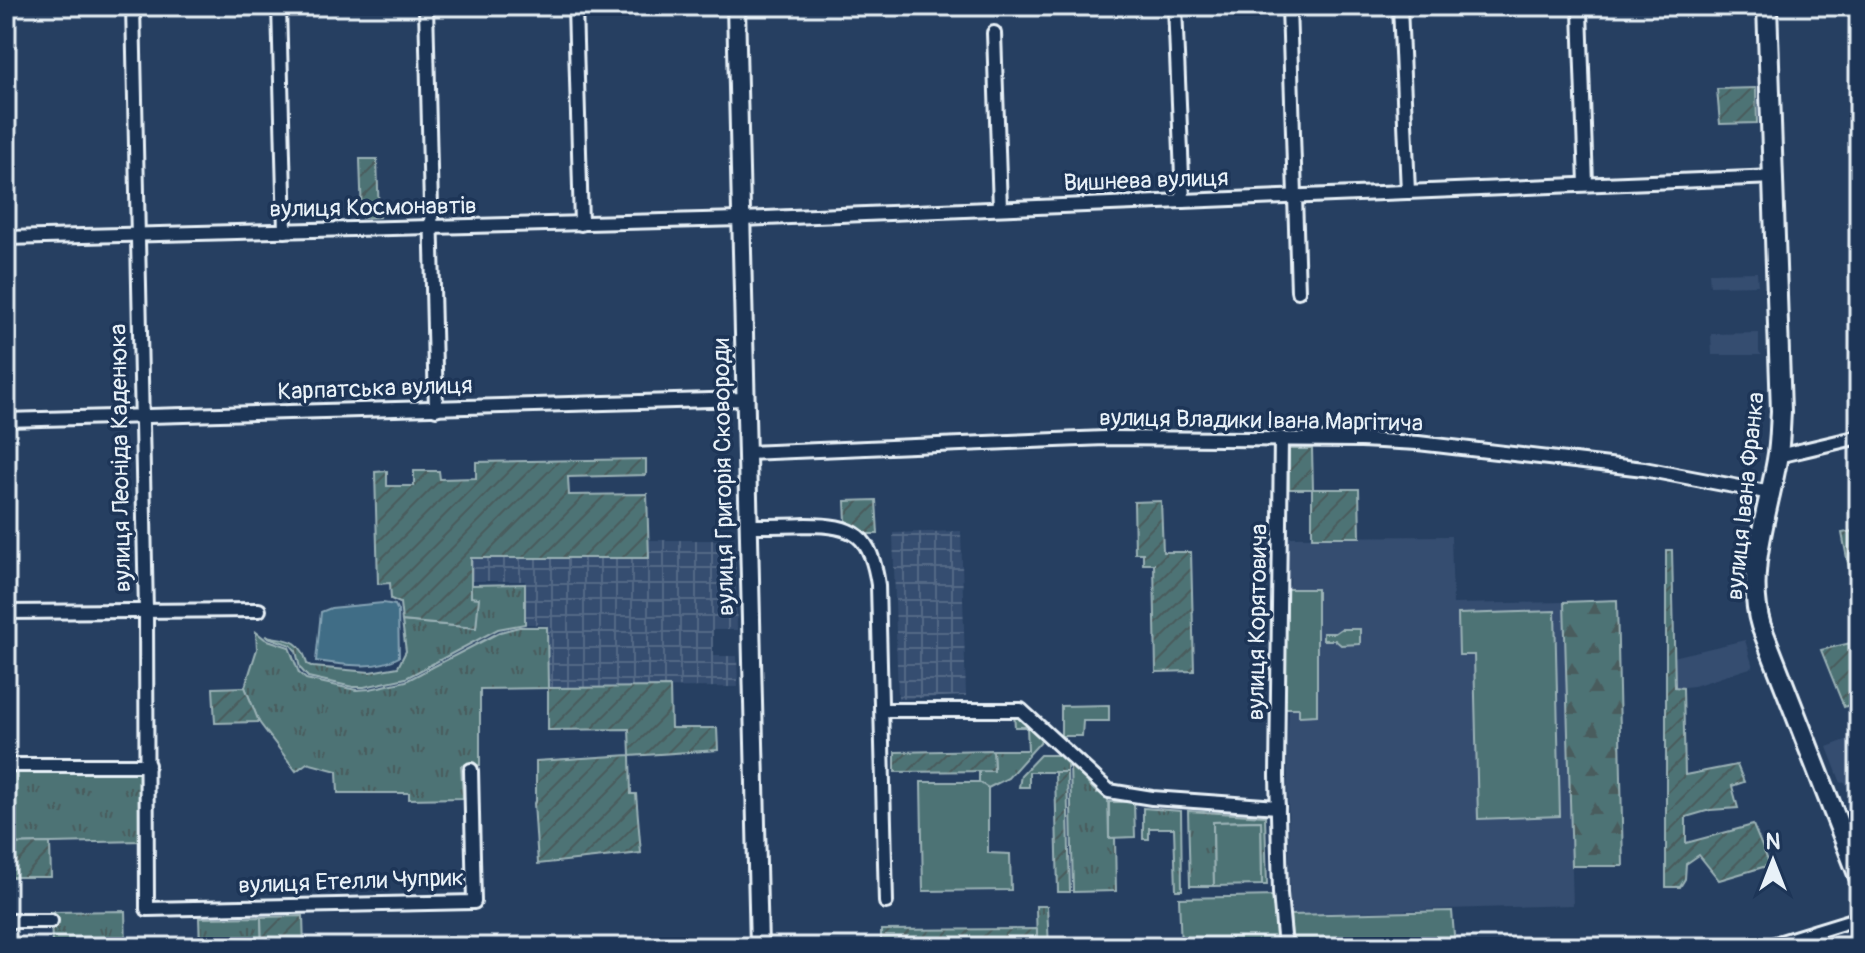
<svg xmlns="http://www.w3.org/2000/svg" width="1865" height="953" font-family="Pangolin,sans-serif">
<defs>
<pattern id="industrial-grid" width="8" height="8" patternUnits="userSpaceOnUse" patternTransform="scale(2)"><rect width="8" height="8" fill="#354d70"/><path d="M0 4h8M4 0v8" fill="none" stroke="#526785"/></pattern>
<pattern id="grass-tufts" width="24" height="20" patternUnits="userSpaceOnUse" patternTransform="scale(2)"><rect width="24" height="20" fill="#4e7375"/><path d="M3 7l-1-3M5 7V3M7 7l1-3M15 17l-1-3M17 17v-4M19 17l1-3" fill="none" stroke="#4a5b5d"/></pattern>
<pattern id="forest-firs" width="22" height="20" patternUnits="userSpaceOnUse" patternTransform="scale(2)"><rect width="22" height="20" fill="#4e7375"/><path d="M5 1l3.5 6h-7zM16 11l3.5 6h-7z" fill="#4a5b5d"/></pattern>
<pattern id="garden-furrows" width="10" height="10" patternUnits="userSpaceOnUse" patternTransform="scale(2)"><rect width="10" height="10" fill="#4e7375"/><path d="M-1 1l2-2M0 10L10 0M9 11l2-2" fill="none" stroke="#4a5b5d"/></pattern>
</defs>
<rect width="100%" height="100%" fill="#263f61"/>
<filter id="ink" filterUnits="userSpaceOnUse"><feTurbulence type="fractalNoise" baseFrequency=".0125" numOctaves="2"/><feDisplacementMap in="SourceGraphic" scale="16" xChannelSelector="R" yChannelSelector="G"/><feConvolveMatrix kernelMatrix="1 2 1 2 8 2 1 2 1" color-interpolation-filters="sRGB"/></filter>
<g filter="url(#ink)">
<!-- built -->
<g fill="#354d70">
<polygon points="1757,272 1758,285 1710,286 1709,273"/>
<polygon points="1759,333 1759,352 1762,355 1712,355 1711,334"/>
<polygon points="1451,536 1453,604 1564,602 1573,905 1290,914 1287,748 1289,709 1285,708 1286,587 1290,584 1290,578 1286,576 1286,537"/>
<polygon points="1745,640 1753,667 1694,686 1675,688 1673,657"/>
<polygon points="1859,735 1859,833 1849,804 1853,803 1850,796 1845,782 1841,783 1827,747"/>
</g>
<!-- industrial -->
<g fill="url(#industrial-grid)">
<polygon points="961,531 966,696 898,699 893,533"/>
<polygon points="648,540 735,540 737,630 713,630 713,656 737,656 738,687 548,688 547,625 525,624 525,581 471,581 471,558 648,558"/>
</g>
<!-- grass -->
<g fill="url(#grass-tufts)" stroke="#9bb2b6" stroke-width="2">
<path d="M525 584V624L498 629 406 678 364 687H353L308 677 300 668 296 651 291 645 265 636C288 640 301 638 307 664L313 667 370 672 398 667 406 651 402 621 476 628 478 598H471V585Z"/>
<polygon points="519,627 547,627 548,688 480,689 480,765 461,766 463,798 409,799 409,793 338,793 337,771 307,763 296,771 259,722 245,687 257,649 256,632 265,639 289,647 299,673 306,679 356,690 370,689 406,681 500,632"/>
<polygon points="1014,714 1026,719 1043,739 1008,778 988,788 979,782 979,771 994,771 993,750 1028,750 1027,727 1015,727"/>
<polygon points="1040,755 1063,755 1067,758 1067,772 1029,772 1029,787 1019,787 1021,775"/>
<polygon points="1070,761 1091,780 1088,784 1097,793 1101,790 1108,797 1109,837 1115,838 1116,891 1073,892"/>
<polygon points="6,771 137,772 141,774 142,841 6,844"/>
<polygon points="1143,808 1181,811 1182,890 1176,890 1174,828 1149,828 1149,839 1143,839"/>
<polygon points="1188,811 1265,816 1267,885 1262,885 1261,821 1213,822 1214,886 1190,886"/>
<polygon points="1036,906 1047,906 1049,947 1037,947"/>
<polygon points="125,911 126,947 52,947 51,912"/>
<polygon points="261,917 262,947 200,947 199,918"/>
</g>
<!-- forest -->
<polygon fill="url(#forest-firs)" stroke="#9bb2b6" stroke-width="2" points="1617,600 1623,866 1572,866 1564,602"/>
<!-- park -->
<g fill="#4e7375" stroke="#9bb2b6" stroke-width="2">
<polygon points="1286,589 1317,589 1317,715 1299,716 1299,708 1285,708"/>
<polygon points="1555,611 1560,816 1478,819 1474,655 1459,655 1458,614"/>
<polygon points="1341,629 1360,629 1360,644 1341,645 1335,640 1323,640 1323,633 1335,633"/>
<polygon points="1109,705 1109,721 1083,721 1082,736 1061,736 1061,706"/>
<polygon points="921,782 979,782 988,788 988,853 1010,854 1011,890 923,891"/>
<polygon points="1109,802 1134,802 1135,837 1109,838"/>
<polygon points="1261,821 1262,885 1214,886 1213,822"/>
<polygon points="1277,896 1282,947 1181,947 1179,898"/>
<polygon points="1452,911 1455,947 1293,947 1290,915"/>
</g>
<!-- garden -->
<g fill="url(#garden-furrows)" stroke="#9bb2b6" stroke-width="2">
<polygon points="1756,88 1757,123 1720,124 1717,89"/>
<polygon points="360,159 377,159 379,217 362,218"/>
<polygon points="1289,449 1312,449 1313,489 1359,489 1360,537 1312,537 1312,489 1289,489"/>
<polygon points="646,459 646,475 568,477 569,495 647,494 649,558 471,558 471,597 479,598 476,628 402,621 400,603 391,599 390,583 378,584 375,472 387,471 387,486 414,486 414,471 439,471 440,479 476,478 476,462"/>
<polygon points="876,500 878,534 866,534 846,521 845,501"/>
<polygon points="1161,501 1163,552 1191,552 1194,671 1156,672 1154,564 1143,564 1143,553 1135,553 1134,502"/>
<polygon points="1859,530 1859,614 1858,614 1842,533"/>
<polygon points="1666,550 1672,550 1675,687 1683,688 1685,775 1737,765 1744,782 1732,786 1738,808 1710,810 1686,817 1686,843 1753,825 1770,865 1719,880 1699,855 1686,864 1685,879 1680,887 1666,887"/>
<polygon points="1859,641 1859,714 1854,703 1844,707 1821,650"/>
<polygon points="245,687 259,722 215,723 213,688"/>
<polygon points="670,687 671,728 717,728 718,750 630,756 631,794 636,794 641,853 538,864 534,803 536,802 536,761 630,755 629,729 548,730 548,688"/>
<polygon points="993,750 994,771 895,772 895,752"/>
<polygon points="1055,772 1067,772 1070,892 1058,892"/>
<polygon points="50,843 51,877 6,877 6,844"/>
<polygon points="303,916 304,947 262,947 261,917"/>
<polygon points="1037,929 1037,947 881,947 881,930"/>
</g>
<!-- water -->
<path fill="#416d86" stroke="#84a2b4" stroke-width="2" d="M383 603 395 605 398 611 399 657C376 671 341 664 316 661L321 612 331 608Z"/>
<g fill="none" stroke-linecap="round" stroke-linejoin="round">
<!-- minor casing -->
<g stroke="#e8f1f8" stroke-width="18">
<g id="minor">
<polyline points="133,6 146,611 147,909 474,902 471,770"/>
<polyline points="279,6 285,231"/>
<polyline points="426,6 436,409"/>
<polyline points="575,6 581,224"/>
<polyline points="1175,6 1183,201"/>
<polyline points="1289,6 1298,291"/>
<polyline points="1400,6 1408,192"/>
<polyline points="1580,11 1586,184"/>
<polyline points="994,33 1000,208"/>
<polyline points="6,238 741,219 1775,177"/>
<polyline points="6,420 745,399"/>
<polyline points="1281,438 1277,776 1280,893 1285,947"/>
<polyline points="747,453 1105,438 1361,440 1418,443 1644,469 1771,493"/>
<polyline points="1778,456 1859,437"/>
<path d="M748 526C768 526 787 526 806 525 855 525 871 535 878 585L886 902"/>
<polyline points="6,612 259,610"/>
<polyline points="882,710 1021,710 1109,791 1152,798 1278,807"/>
<polyline points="6,765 148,765"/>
<polyline points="6,921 51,921"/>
<polyline points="1765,947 1859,918"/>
</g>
</g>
<!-- secondary casing -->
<g stroke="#e8f1f8" stroke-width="22">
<polyline id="secondary" points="736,6 759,947"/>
</g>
<!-- primary casing -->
<g stroke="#e8f1f8" stroke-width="24">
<path id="primary" d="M1767 6 1781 411C1780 427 1780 444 1777 460 1768 513 1745 573 1761 626L1859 877"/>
</g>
<!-- minor -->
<use href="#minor" stroke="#1d3557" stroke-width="12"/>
<!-- secondary -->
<use href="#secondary" stroke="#1d3557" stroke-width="16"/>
<!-- primary -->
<use href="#primary" stroke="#1d3557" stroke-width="18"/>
</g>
</g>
<g text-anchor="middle" stroke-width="7" stroke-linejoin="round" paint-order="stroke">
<!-- street labels -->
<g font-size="24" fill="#e8f1f8" stroke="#1d3557">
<text transform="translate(1146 180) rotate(-2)" y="8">Вишнева вулиця</text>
<text transform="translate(373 207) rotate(-1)" y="8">вулиця Космонавтів</text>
<text transform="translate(375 388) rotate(-2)" y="8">Карпатська вулиця</text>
<text transform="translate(1261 420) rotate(1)" y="8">вулиця Владики Івана Маргітича</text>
<text transform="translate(120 458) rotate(-91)" y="8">вулиця Леоніда Каденюка</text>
<text transform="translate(723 477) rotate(-91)" y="8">вулиця Григорія Сковороди</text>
<text transform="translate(1745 496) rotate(-84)" y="8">вулиця Івана Франка</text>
<text transform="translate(1257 622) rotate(-89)" y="8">вулиця Корятовича</text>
<text transform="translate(351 881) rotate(-2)" y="8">вулиця Етелли Чуприк</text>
</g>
</g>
<!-- margin -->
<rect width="1865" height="953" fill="none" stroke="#1d3557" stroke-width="32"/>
<rect x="16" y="16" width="1833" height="921" fill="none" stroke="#e8f1f8" stroke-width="3" filter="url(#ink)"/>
<!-- north arrow -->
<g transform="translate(1773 861)" stroke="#1d3557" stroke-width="6" paint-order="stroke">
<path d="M0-6L14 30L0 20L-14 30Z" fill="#e8f1f8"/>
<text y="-12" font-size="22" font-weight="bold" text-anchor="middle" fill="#e8f1f8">N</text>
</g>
</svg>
